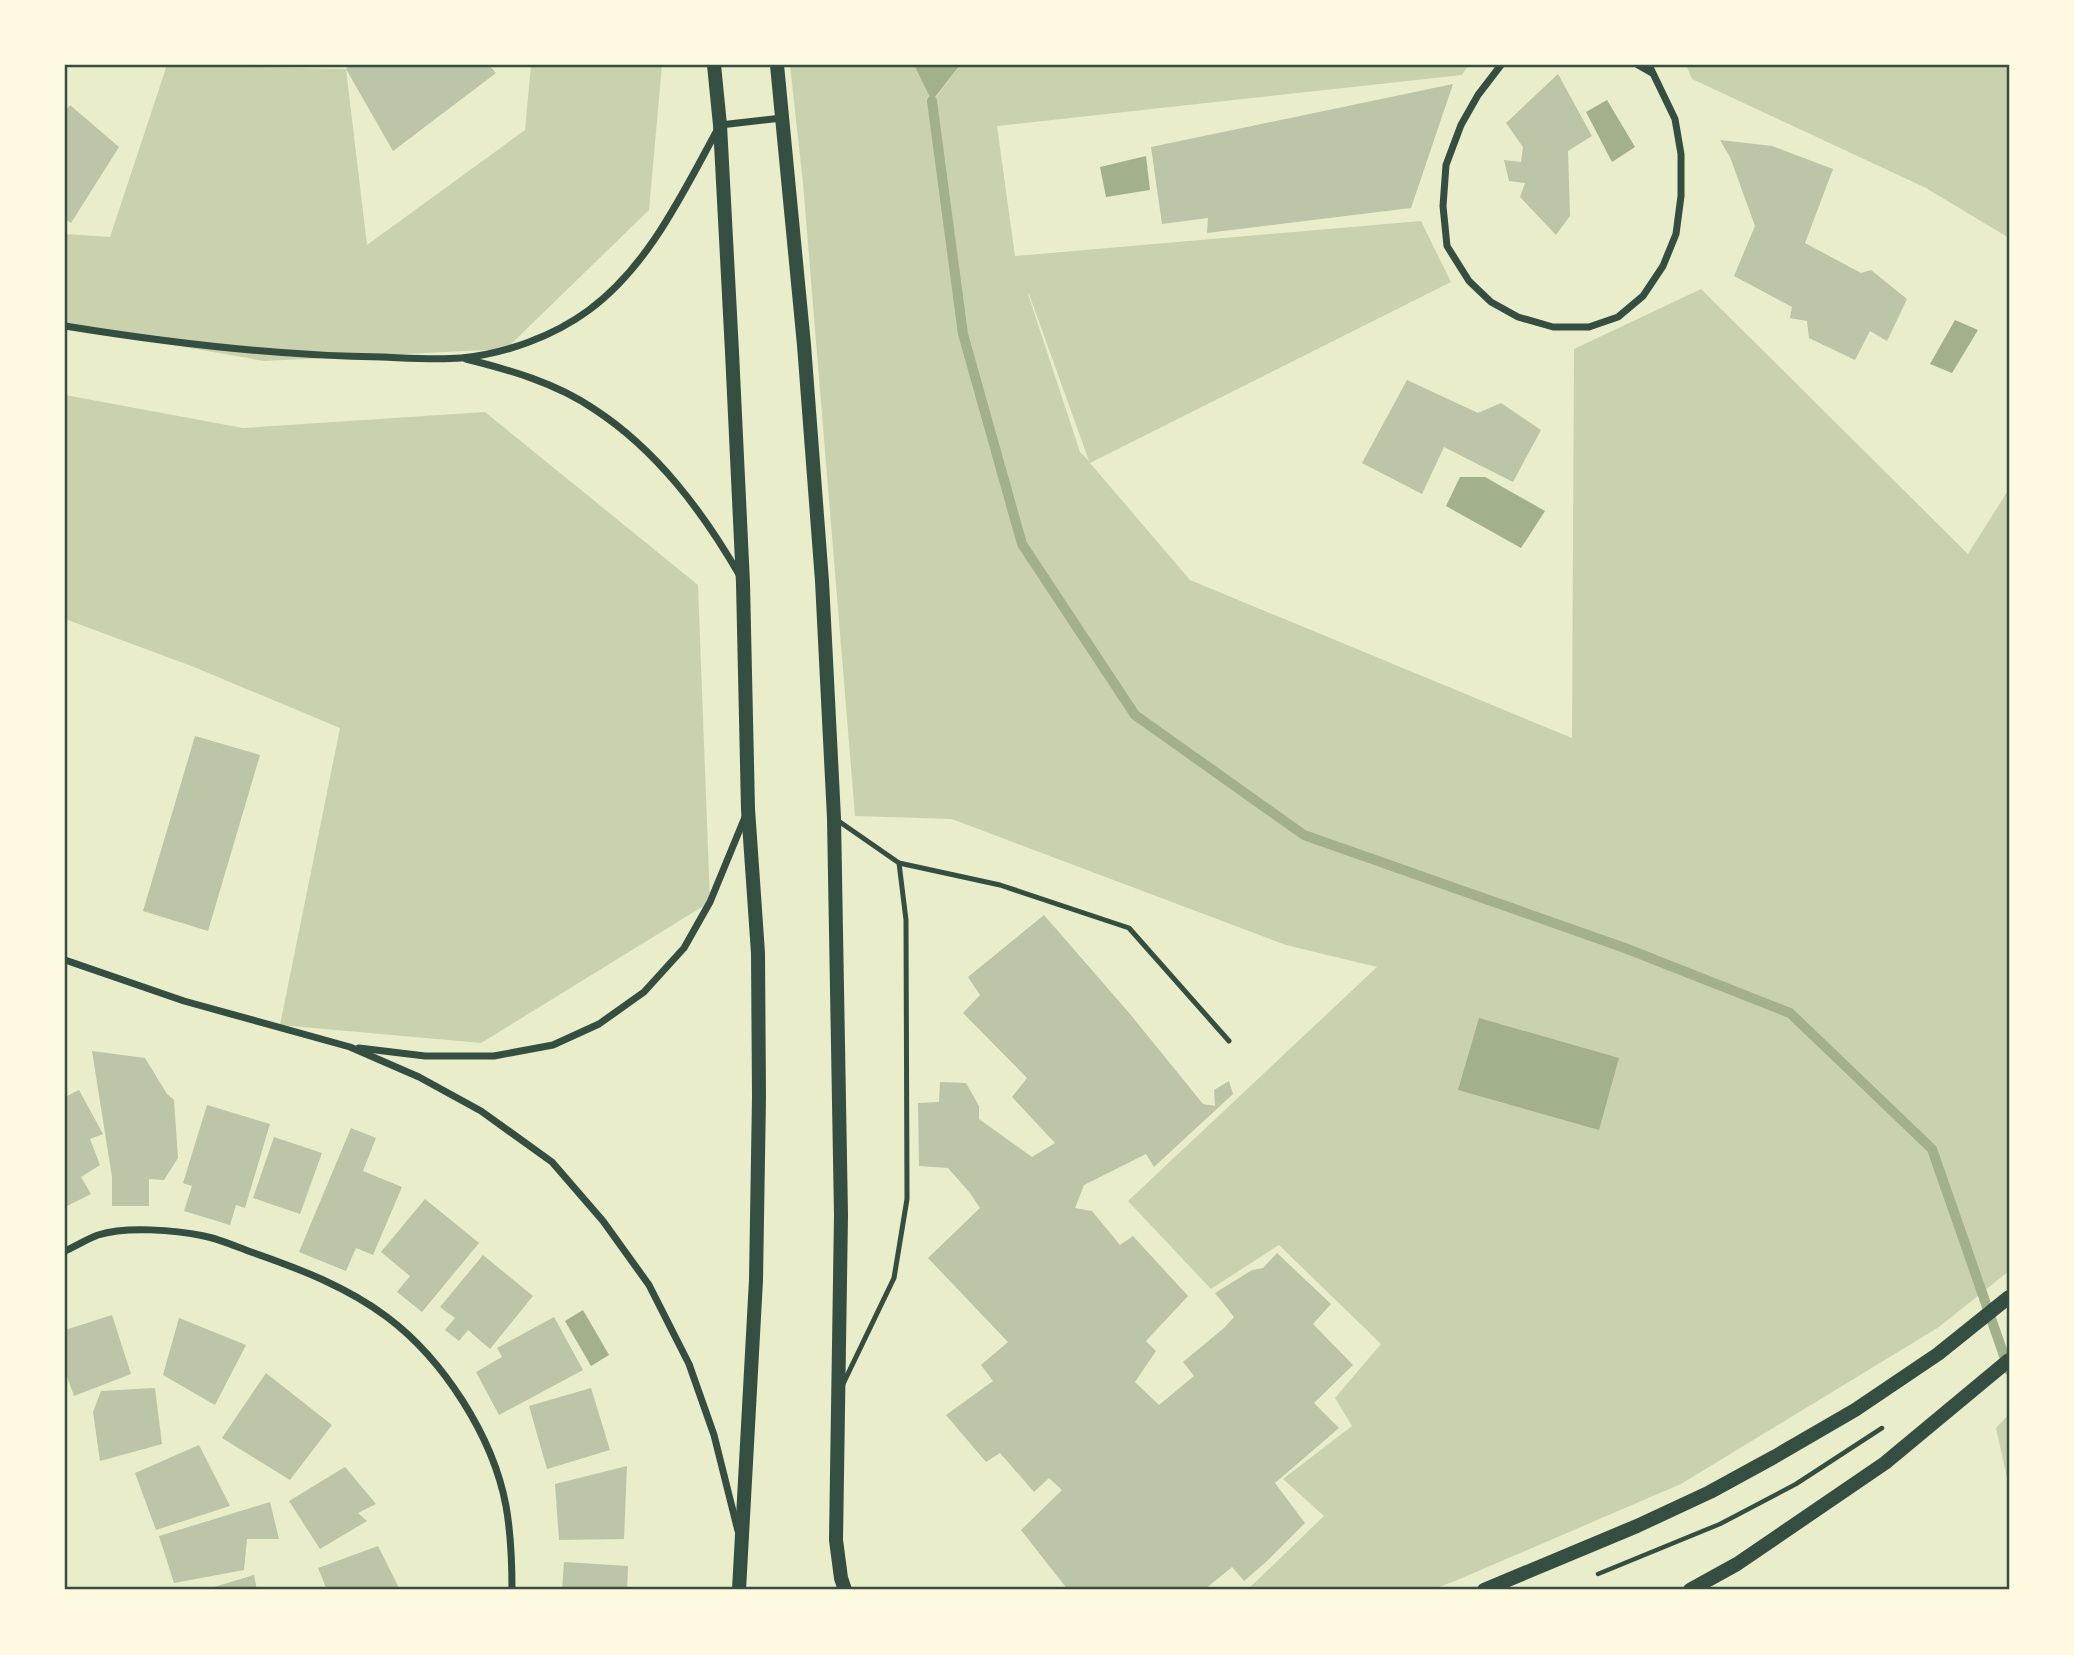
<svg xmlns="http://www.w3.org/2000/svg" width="2074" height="1655" font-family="'Public Sans',sans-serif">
<rect width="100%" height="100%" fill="#e9edc9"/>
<!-- green -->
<g fill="#cad2ad" fill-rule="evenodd">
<polygon points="167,65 346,69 367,245 525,130 531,65 662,65 649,210 506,349 264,361 65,326 65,234 110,237"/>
<path d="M790 65H914L933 101 960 65H1468L1462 75 997 126 1015 256 1421 221 1451 282 1090 463 1190 580 1572 738 1574 349 1701 289 1968 554 2009 489V1271L1939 1327 1681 1484 1455 1581 1431 1590H1247L1324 1516 1283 1479 1352 1426 1335 1398 1381 1344 1279 1245 1211 1289 1128 1201 1377 967 1286 945 952 819 855 816 803 183ZM1028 294H1029L1089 461 1080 452Z"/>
<polygon points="1686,65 2009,65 2009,238 1926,188 1692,79"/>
<polygon points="65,395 243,428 485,412 698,585 710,902 481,1043 280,1025 340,728 194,667 65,619"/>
<polygon points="2009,1414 2009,1487 1996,1428"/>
</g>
<!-- water -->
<g fill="#a3b18a">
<polygon points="914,65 960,65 932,101"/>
<polygon points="1607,100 1635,147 1612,162 1586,112"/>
<polygon points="1146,156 1150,190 1106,197 1100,167"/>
<polygon points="1955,320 1978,330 1952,373 1930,364"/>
<polygon points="1460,477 1485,477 1545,511 1521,548 1446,506"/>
<polygon points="1479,1018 1619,1058 1599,1130 1458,1090"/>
<polygon points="583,1310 609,1355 591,1366 565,1321"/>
</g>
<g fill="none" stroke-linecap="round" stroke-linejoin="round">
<!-- stream -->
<polyline stroke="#a3b18a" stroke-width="10" points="932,101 963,334 1022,544 1135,715 1304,835 1625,948 1790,1013 1932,1149 2009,1370"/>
</g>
<!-- building -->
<g fill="#bcc5a7">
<polygon points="350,65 489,65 496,73 393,151 346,69"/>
<polygon points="1558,74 1592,136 1568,151 1570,216 1556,235 1520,197 1525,183 1509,181 1504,160 1521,162 1523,147 1506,123"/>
<polygon points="1453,84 1411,208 1207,233 1208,218 1162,224 1151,147"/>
<polygon points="70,105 119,147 71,223 65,219 65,112"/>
<polygon points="1720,140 1772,146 1833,169 1805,243 1861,273 1871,270 1907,299 1887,341 1870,331 1855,360 1809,338 1807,321 1790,318 1792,307 1734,276 1755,226 1730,157"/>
<polygon points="1407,380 1478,413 1501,403 1541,430 1513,482 1444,447 1422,494 1362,463"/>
<polygon points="195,736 260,755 208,931 143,911"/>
<polygon points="1044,915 1130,1014 1203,1104 1215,1106 1214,1090 1229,1081 1233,1094 1154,1167 1146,1154 1084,1185 1075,1208 1092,1211 1120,1245 1133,1236 1188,1296 1146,1341 1156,1351 1135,1382 1159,1405 1194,1376 1183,1362 1224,1328 1234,1317 1215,1293 1252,1270 1263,1268 1277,1253 1331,1304 1313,1324 1353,1365 1314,1403 1339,1428 1275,1483 1305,1523 1266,1562 1244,1581 1232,1567 1204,1590 1068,1590 1021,1530 1062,1490 1049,1478 1034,1492 1000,1453 986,1462 946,1415 993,1381 981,1365 1008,1342 928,1258 980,1208 970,1193 948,1168 919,1166 918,1103 939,1102 940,1082 966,1083 979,1106 979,1119 1032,1157 1055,1143 1012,1097 1027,1078 963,1013 980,995 968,977"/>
<polygon points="92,1051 145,1058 167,1094 174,1100 178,1158 164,1180 149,1179 149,1206 112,1206 112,1177"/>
<polygon points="79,1090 103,1134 90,1139 100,1165 81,1177 91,1194 65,1207 65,1097"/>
<polygon points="207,1105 270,1124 245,1208 236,1205 230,1225 184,1211 192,1186 183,1183"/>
<polygon points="351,1128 376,1138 363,1171 402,1187 373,1255 356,1248 346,1271 299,1252"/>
<polygon points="274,1137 322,1153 300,1214 253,1198"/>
<polygon points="425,1199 479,1243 422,1312 397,1292 410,1276 381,1252"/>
<polygon points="483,1255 533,1296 490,1349 468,1330 459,1341 445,1330 455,1318 440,1307"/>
<polygon points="112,1315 131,1374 74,1396 65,1371 65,1330"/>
<polygon points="554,1317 583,1370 499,1415 476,1372 502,1357 497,1348"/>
<polygon points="179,1318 246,1345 215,1405 163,1375"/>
<polygon points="266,1373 332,1425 290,1480 222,1438"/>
<polygon points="155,1388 162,1444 100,1461 93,1412 101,1391"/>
<polygon points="591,1388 610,1450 547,1469 529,1406"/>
<polygon points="199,1445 230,1506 156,1530 135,1473"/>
<polygon points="627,1466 624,1539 559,1540 555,1484"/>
<polygon points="345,1467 376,1504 358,1513 367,1521 320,1549 289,1501"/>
<polygon points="270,1502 279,1539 247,1539 244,1570 174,1583 159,1536"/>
<polygon points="378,1546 400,1590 327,1590 318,1568"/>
<polygon points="564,1562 628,1566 627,1590 562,1590"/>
<polygon points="254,1575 257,1590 204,1590"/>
</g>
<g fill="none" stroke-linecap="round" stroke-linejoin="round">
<!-- path -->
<polyline stroke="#344e41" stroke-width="4.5" points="1598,1574 1720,1524 1796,1484 1882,1428"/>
<!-- service -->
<g stroke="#344e41" stroke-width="5">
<polyline points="837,820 899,863 906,920 907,1199 894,1278 843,1384"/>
<polyline points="899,863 1000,885 1129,928 1229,1041"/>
</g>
<!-- minor -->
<g stroke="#344e41" stroke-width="7">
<polyline points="1501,65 1478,95 1461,125 1446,165 1443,206 1447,246 1469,281 1491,302 1518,317 1553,327 1589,327 1618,317 1643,296 1663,266 1676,234 1681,196 1681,154 1675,119 1649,65"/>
<polyline points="1638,65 1652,73"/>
<path d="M65 326C170 343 275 356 382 357 408 358 435 360 461 358 505 354 554 336 589 310 650 265 684 190 720 125L782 118"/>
<path d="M466 359C510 370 556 383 594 409 657 450 703 512 740 576"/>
<polyline points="65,960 184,1001 350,1047 419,1077 481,1111 552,1162 603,1221 649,1285 689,1364 714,1435 738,1531"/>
<polyline points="359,1048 425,1056 494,1056 553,1045 599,1024 644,992 684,948 710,902 745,817"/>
<path d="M65 1251C76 1246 87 1239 98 1235 126 1226 175 1230 204 1236 220 1239 237 1247 254 1253 300 1269 347 1287 387 1317 443 1359 493 1436 506 1506 511 1534 512 1562 512 1590"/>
</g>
<!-- secondary -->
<g stroke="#344e41" stroke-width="14">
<polyline points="714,65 720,125 732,352 743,583 748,809 758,953 759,1097 756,1280 739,1590"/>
<polyline points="777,65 804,345 822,581 834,818 841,1215 836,1540 841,1578 845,1590"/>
<polyline points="1484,1590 1637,1526 1710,1492 1774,1457 1855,1410 1938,1354 2009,1297"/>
<polyline points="1690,1590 1737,1564 1885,1463 2009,1360"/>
</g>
</g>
<!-- border -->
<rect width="2074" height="1655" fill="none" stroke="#fefae0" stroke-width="133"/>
<rect x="66" y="66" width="1942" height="1522" fill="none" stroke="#344e41" stroke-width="2.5"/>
</svg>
